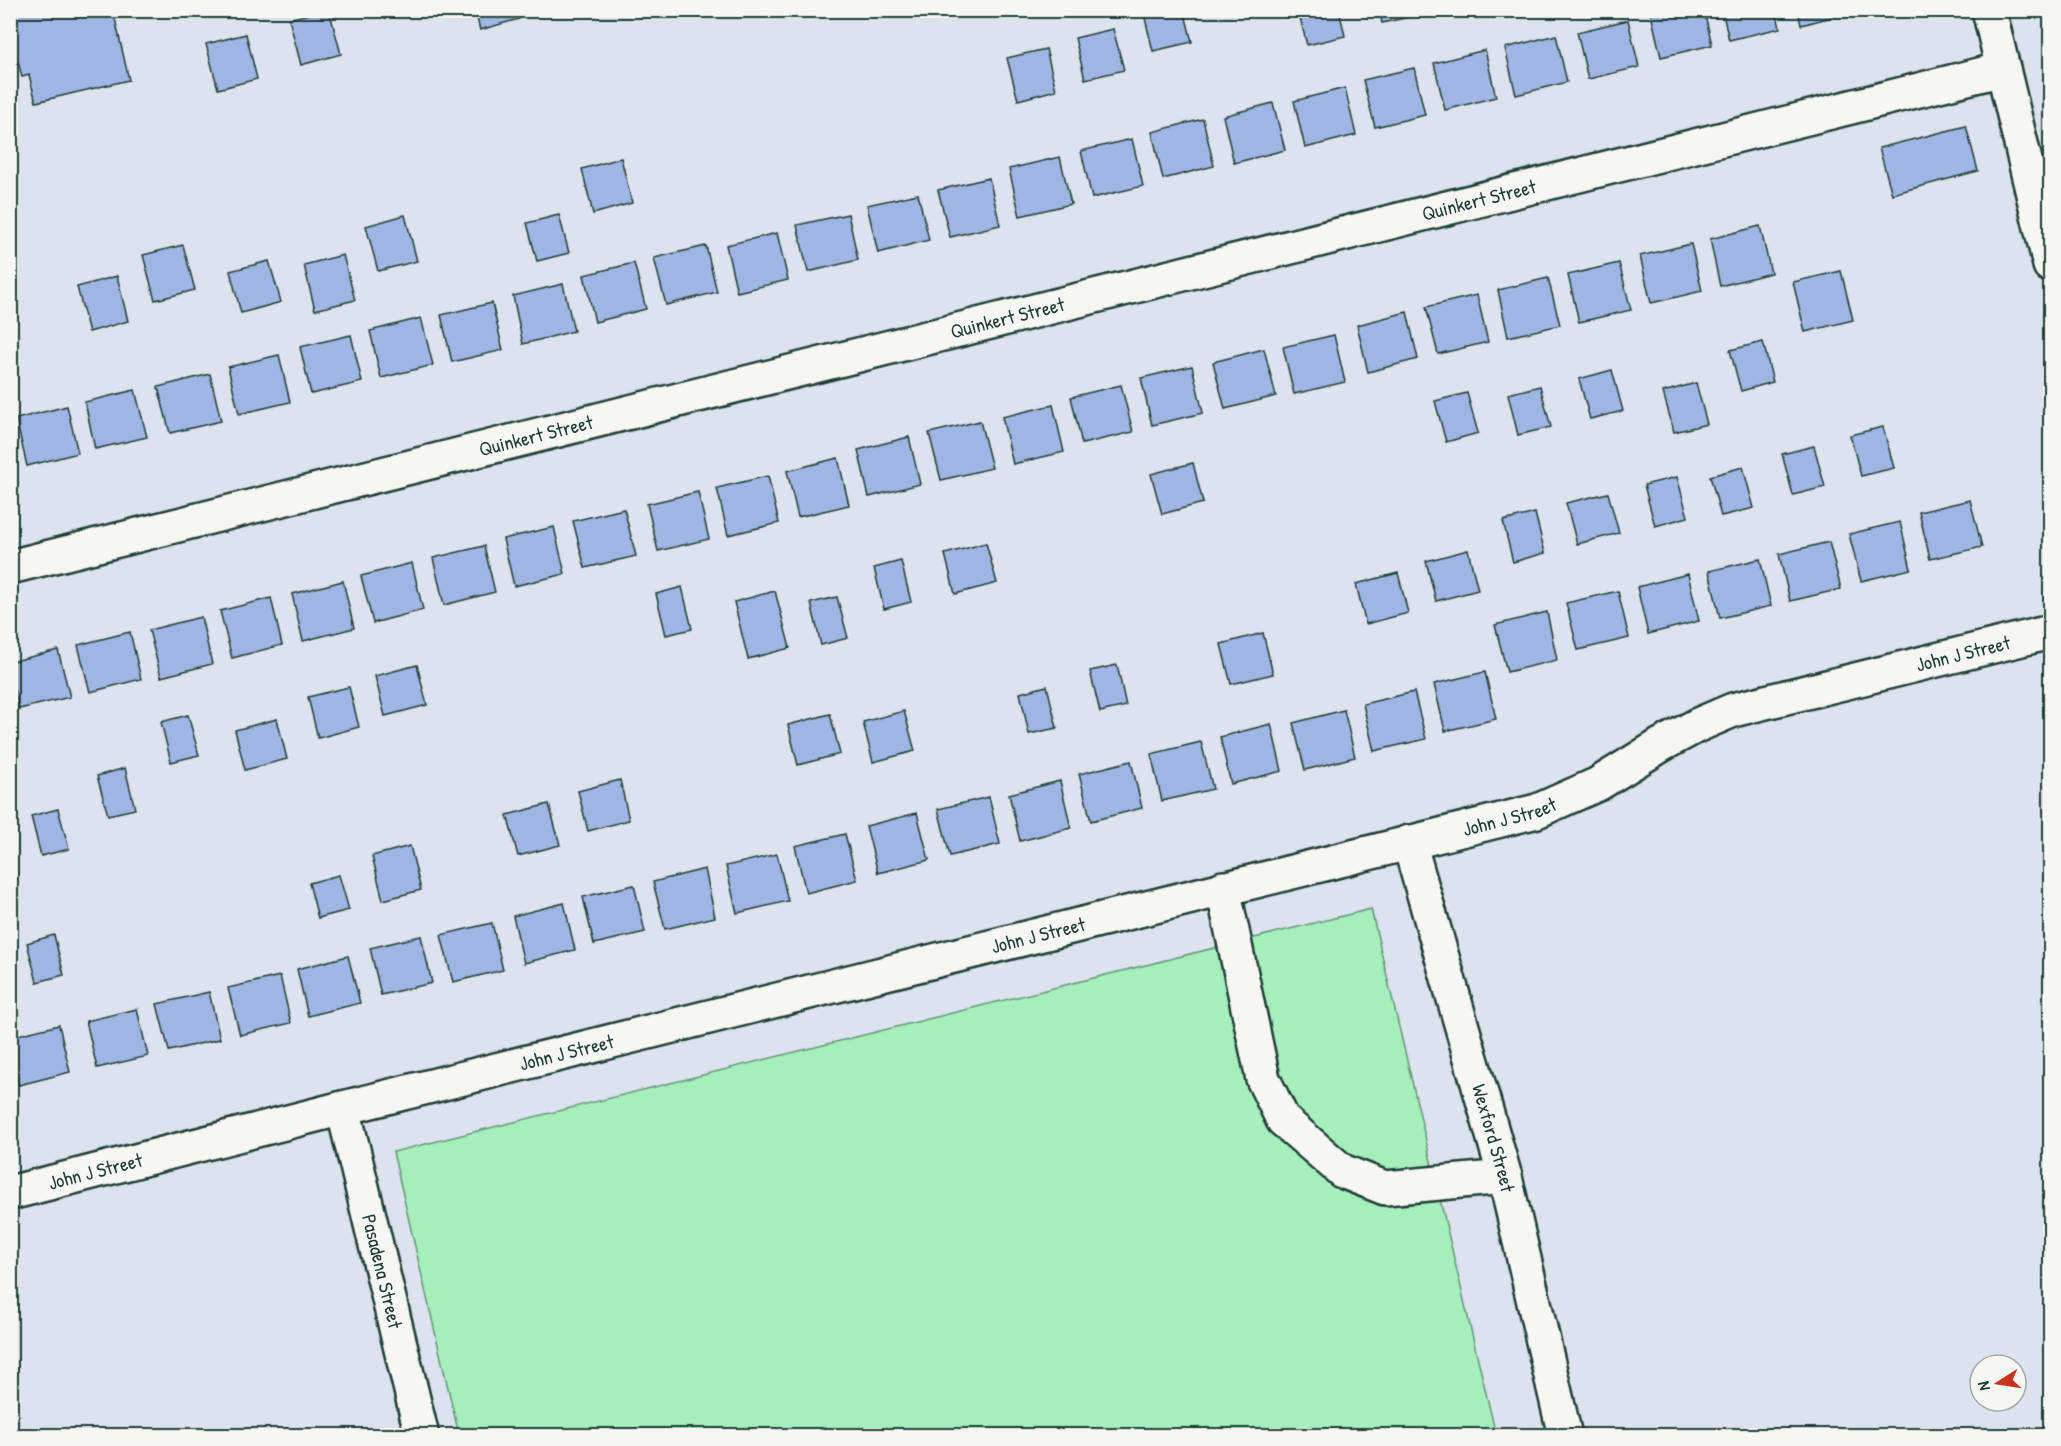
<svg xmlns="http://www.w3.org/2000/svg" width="2061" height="1446" font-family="'Patrick Hand',sans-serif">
<rect width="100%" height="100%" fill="#dce2ee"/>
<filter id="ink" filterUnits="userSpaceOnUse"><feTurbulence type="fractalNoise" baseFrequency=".0167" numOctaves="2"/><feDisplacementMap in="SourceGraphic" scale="12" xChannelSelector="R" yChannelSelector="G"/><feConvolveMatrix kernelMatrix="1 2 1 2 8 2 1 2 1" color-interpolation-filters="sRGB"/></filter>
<g filter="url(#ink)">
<!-- green -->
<polygon fill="#a6eebb" stroke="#629678" stroke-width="1.5" points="1371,909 1496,1435 459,1435 393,1152"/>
<!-- building -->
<g fill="#a0b5e3" stroke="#1f3d34" stroke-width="1.5">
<polygon points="10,10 113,10 129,80 36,102 29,75 22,77 10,31"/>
<polygon points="154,10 175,10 155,15"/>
<polygon points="324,10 329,10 341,54 301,65 289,19"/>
<polygon points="475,10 517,10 519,19 480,30"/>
<polygon points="1143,10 1184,10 1192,42 1153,51"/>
<polygon points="1298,10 1339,10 1345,36 1307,45"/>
<polygon points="1379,10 1413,10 1414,16 1382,23"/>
<polygon points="1650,10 1704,10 1712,45 1661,57"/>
<polygon points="1722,10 1776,10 1780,28 1729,40"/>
<polygon points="1798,10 1852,10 1852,12 1801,25"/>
<polygon points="1628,20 1639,67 1588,79 1577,32"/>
<polygon points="1113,29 1124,70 1085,79 1075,38"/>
<polygon points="246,34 257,79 218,89 206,44"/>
<polygon points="1556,35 1567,82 1516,95 1505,48"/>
<polygon points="1046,49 1056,90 1018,100 1007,58"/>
<polygon points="1485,50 1496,97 1445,110 1434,63"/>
<polygon points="1414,68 1425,115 1375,127 1363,80"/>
<polygon points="1345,88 1356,135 1305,148 1294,101"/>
<polygon points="1273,103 1285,150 1234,163 1223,116"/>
<polygon points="1203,119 1214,166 1163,179 1152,132"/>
<polygon points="1966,126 1978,171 1892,194 1879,148"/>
<polygon points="1132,139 1143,186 1092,198 1081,151"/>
<polygon points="1060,157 1071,204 1020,216 1009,169"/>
<polygon points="621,158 632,203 593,214 582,169"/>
<polygon points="989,178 1000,225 950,237 938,190"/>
<polygon points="918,194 929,240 878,253 867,205"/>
<polygon points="848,214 858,260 808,272 797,225"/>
<polygon points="405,215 417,261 378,271 366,226"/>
<polygon points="559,215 569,253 537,261 527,223"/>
<polygon points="1760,226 1771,273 1720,286 1710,239"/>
<polygon points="777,233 788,280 737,292 726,245"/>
<polygon points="1691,244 1702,291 1651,303 1640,256"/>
<polygon points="183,245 195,290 155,300 143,255"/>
<polygon points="706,246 717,292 666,305 654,258"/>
<polygon points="343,255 355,300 315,310 304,265"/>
<polygon points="269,261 281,302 241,313 230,271"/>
<polygon points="634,263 646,309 595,322 584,275"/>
<polygon points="1619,263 1631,310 1579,322 1568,275"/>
<polygon points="1841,271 1853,320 1805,332 1793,282"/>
<polygon points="117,276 128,321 89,332 77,287"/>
<polygon points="1548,278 1560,325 1508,337 1498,290"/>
<polygon points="563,284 574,331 523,344 513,296"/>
<polygon points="1477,295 1488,342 1438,354 1426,307"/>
<polygon points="492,303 503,350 452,362 441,315"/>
<polygon points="1407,312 1418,359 1368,372 1357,325"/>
<polygon points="421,318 433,365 381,378 370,331"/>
<polygon points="351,335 362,382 311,394 300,347"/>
<polygon points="1334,335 1345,382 1294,394 1283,347"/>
<polygon points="1763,342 1773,382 1741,391 1730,350"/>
<polygon points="1264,349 1276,396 1225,409 1213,362"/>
<polygon points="279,355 290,402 239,414 228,367"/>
<polygon points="1192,366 1203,413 1152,425 1141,378"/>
<polygon points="1612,370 1623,411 1590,419 1579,379"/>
<polygon points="210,374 221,421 170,433 158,387"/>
<polygon points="1696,383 1707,424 1674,432 1663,392"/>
<polygon points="1121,385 1133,432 1082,444 1071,397"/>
<polygon points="1540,386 1551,427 1518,435 1508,394"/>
<polygon points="135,390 147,437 95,449 85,402"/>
<polygon points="1467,393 1478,433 1446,442 1435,401"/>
<polygon points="1053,405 1064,452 1013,464 1002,417"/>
<polygon points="67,406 78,453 27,466 16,419"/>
<polygon points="980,421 992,468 941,480 929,433"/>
<polygon points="1883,427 1894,468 1861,476 1850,435"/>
<polygon points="909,437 920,484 869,497 858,450"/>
<polygon points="1814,446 1825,487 1793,495 1782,454"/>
<polygon points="838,458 849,505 798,517 787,471"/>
<polygon points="1193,463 1203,503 1162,514 1151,474"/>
<polygon points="1743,467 1754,508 1721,516 1710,476"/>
<polygon points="768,476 779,523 728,535 717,488"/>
<polygon points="1677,477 1688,517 1655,526 1644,485"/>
<polygon points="698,492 709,539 658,551 647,504"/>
<polygon points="1608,493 1619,533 1577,544 1566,503"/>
<polygon points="1970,500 1982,547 1930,559 1919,512"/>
<polygon points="624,509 636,556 585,568 573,521"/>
<polygon points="1535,513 1545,553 1513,562 1503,521"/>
<polygon points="1900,522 1911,569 1861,581 1849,534"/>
<polygon points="554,527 565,574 514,586 503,539"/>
<polygon points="1829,542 1841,589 1790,601 1779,554"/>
<polygon points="986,543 997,583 955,594 945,554"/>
<polygon points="484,546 495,592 444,605 433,558"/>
<polygon points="1468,550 1478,590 1436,601 1426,561"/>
<polygon points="1760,559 1771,606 1720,618 1709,571"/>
<polygon points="901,561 911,602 884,609 874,568"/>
<polygon points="412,563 423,610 373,623 361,576"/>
<polygon points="1398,573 1408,613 1366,624 1356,584"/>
<polygon points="1688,574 1699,621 1648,634 1637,587"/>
<polygon points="343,581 354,628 303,641 292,594"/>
<polygon points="682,587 692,629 666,635 656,594"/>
<polygon points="775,591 790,648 748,659 734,602"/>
<polygon points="1618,591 1629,638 1578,650 1566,603"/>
<polygon points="837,597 848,638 821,645 811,603"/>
<polygon points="271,598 282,645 232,658 220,611"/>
<polygon points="1547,612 1557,660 1507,672 1495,625"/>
<polygon points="201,617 212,664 161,677 149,630"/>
<polygon points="130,632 141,679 90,692 78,645"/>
<polygon points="1263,633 1273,674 1231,684 1221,644"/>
<polygon points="58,650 70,697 19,709 10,674 10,662"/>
<polygon points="417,665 427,705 385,716 375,676"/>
<polygon points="1117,665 1126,706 1100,712 1090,671"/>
<polygon points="1485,672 1496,719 1445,731 1434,684"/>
<polygon points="1047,686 1057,728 1029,734 1020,693"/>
<polygon points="349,687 359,727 318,738 308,697"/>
<polygon points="1414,692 1426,739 1374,751 1363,704"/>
<polygon points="1344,710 1355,757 1305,770 1293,723"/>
<polygon points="904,711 915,751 873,762 863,722"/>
<polygon points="830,714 840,754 798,765 788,725"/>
<polygon points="188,715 199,755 171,762 161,722"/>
<polygon points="277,719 287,759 245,770 235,730"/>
<polygon points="1271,724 1282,771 1231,784 1220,737"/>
<polygon points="1201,742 1213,789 1162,801 1151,754"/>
<polygon points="1131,761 1142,808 1091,821 1079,774"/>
<polygon points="125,768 135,809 108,815 97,776"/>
<polygon points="620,780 629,820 588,831 578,791"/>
<polygon points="1060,781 1071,828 1020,841 1009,794"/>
<polygon points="989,797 1000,844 950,856 938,809"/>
<polygon points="549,804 560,845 518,856 507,815"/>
<polygon points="58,809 69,849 41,856 31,816"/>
<polygon points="917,813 929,860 878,873 866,826"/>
<polygon points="845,834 857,880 806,893 795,846"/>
<polygon points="410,846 421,890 383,900 372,856"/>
<polygon points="777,854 788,901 737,913 726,866"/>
<polygon points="705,869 715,917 665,929 653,882"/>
<polygon points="339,875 349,910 318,918 309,883"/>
<polygon points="634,885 645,932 594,944 583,897"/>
<polygon points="564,903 575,950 524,963 513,916"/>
<polygon points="492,923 503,970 453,982 441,935"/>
<polygon points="54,935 64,975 37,982 27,943"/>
<polygon points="421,936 432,983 381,995 370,948"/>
<polygon points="348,956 360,1003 308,1016 297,969"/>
<polygon points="280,976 291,1023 240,1035 228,988"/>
<polygon points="209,992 220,1039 169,1051 157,1004"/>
<polygon points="137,1009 148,1056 97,1068 86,1021"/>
<polygon points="59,1025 70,1072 19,1085 10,1048 10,1037"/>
</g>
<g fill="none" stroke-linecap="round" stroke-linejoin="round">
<!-- minor casing -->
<g stroke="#1f3d34" stroke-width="38">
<g id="minor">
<polyline points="1989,10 2050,265"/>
<path id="s1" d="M10 567 2003 69"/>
<path id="s2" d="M1409 842 1505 1177 1565 1436"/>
<polyline points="1223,888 1263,1079 1283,1120 1342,1171 1385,1188 1505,1177"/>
<path id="s3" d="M343 1108 422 1436"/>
<path id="s4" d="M10 1193 343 1108 1537 811 1598 784 1661 745 1698 725 1733 710 2050 632"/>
</g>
</g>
<!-- minor -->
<use href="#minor" stroke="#f6f6f2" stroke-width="33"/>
</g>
</g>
<g text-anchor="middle" stroke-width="6" stroke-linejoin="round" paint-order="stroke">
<!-- street labels -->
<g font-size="20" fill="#1f3d34" stroke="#f6f6f2">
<text dy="7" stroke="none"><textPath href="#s1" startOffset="1514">Quinkert Street</textPath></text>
<text dy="7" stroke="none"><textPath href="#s1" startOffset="1028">Quinkert Street</textPath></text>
<text dy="7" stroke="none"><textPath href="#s1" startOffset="542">Quinkert Street</textPath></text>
<text dy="7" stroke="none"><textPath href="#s4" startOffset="2032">John J Street</textPath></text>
<text dy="7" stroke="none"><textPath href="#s4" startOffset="1546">John J Street</textPath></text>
<text dy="7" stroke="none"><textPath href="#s4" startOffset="1060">John J Street</textPath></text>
<text dy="7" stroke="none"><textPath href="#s4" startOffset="574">John J Street</textPath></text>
<text dy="7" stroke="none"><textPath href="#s2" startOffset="308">Wexford Street</textPath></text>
<text dy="7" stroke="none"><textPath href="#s4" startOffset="88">John J Street</textPath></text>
<text dy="7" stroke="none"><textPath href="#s3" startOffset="168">Pasadena Street</textPath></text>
</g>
</g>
<!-- margin -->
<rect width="2061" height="1446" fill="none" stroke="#f6f6f2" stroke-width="36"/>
<rect x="18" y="18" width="2025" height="1410" fill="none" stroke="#1f3d34" stroke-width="2" filter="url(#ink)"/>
<!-- north arrow -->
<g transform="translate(1998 1383) rotate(258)"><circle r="28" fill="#f6f6f2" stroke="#a0aca6" stroke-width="1.5"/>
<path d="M0-4.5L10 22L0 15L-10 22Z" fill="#c8321e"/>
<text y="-9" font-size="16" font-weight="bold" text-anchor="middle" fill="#1f3d34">N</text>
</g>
</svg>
